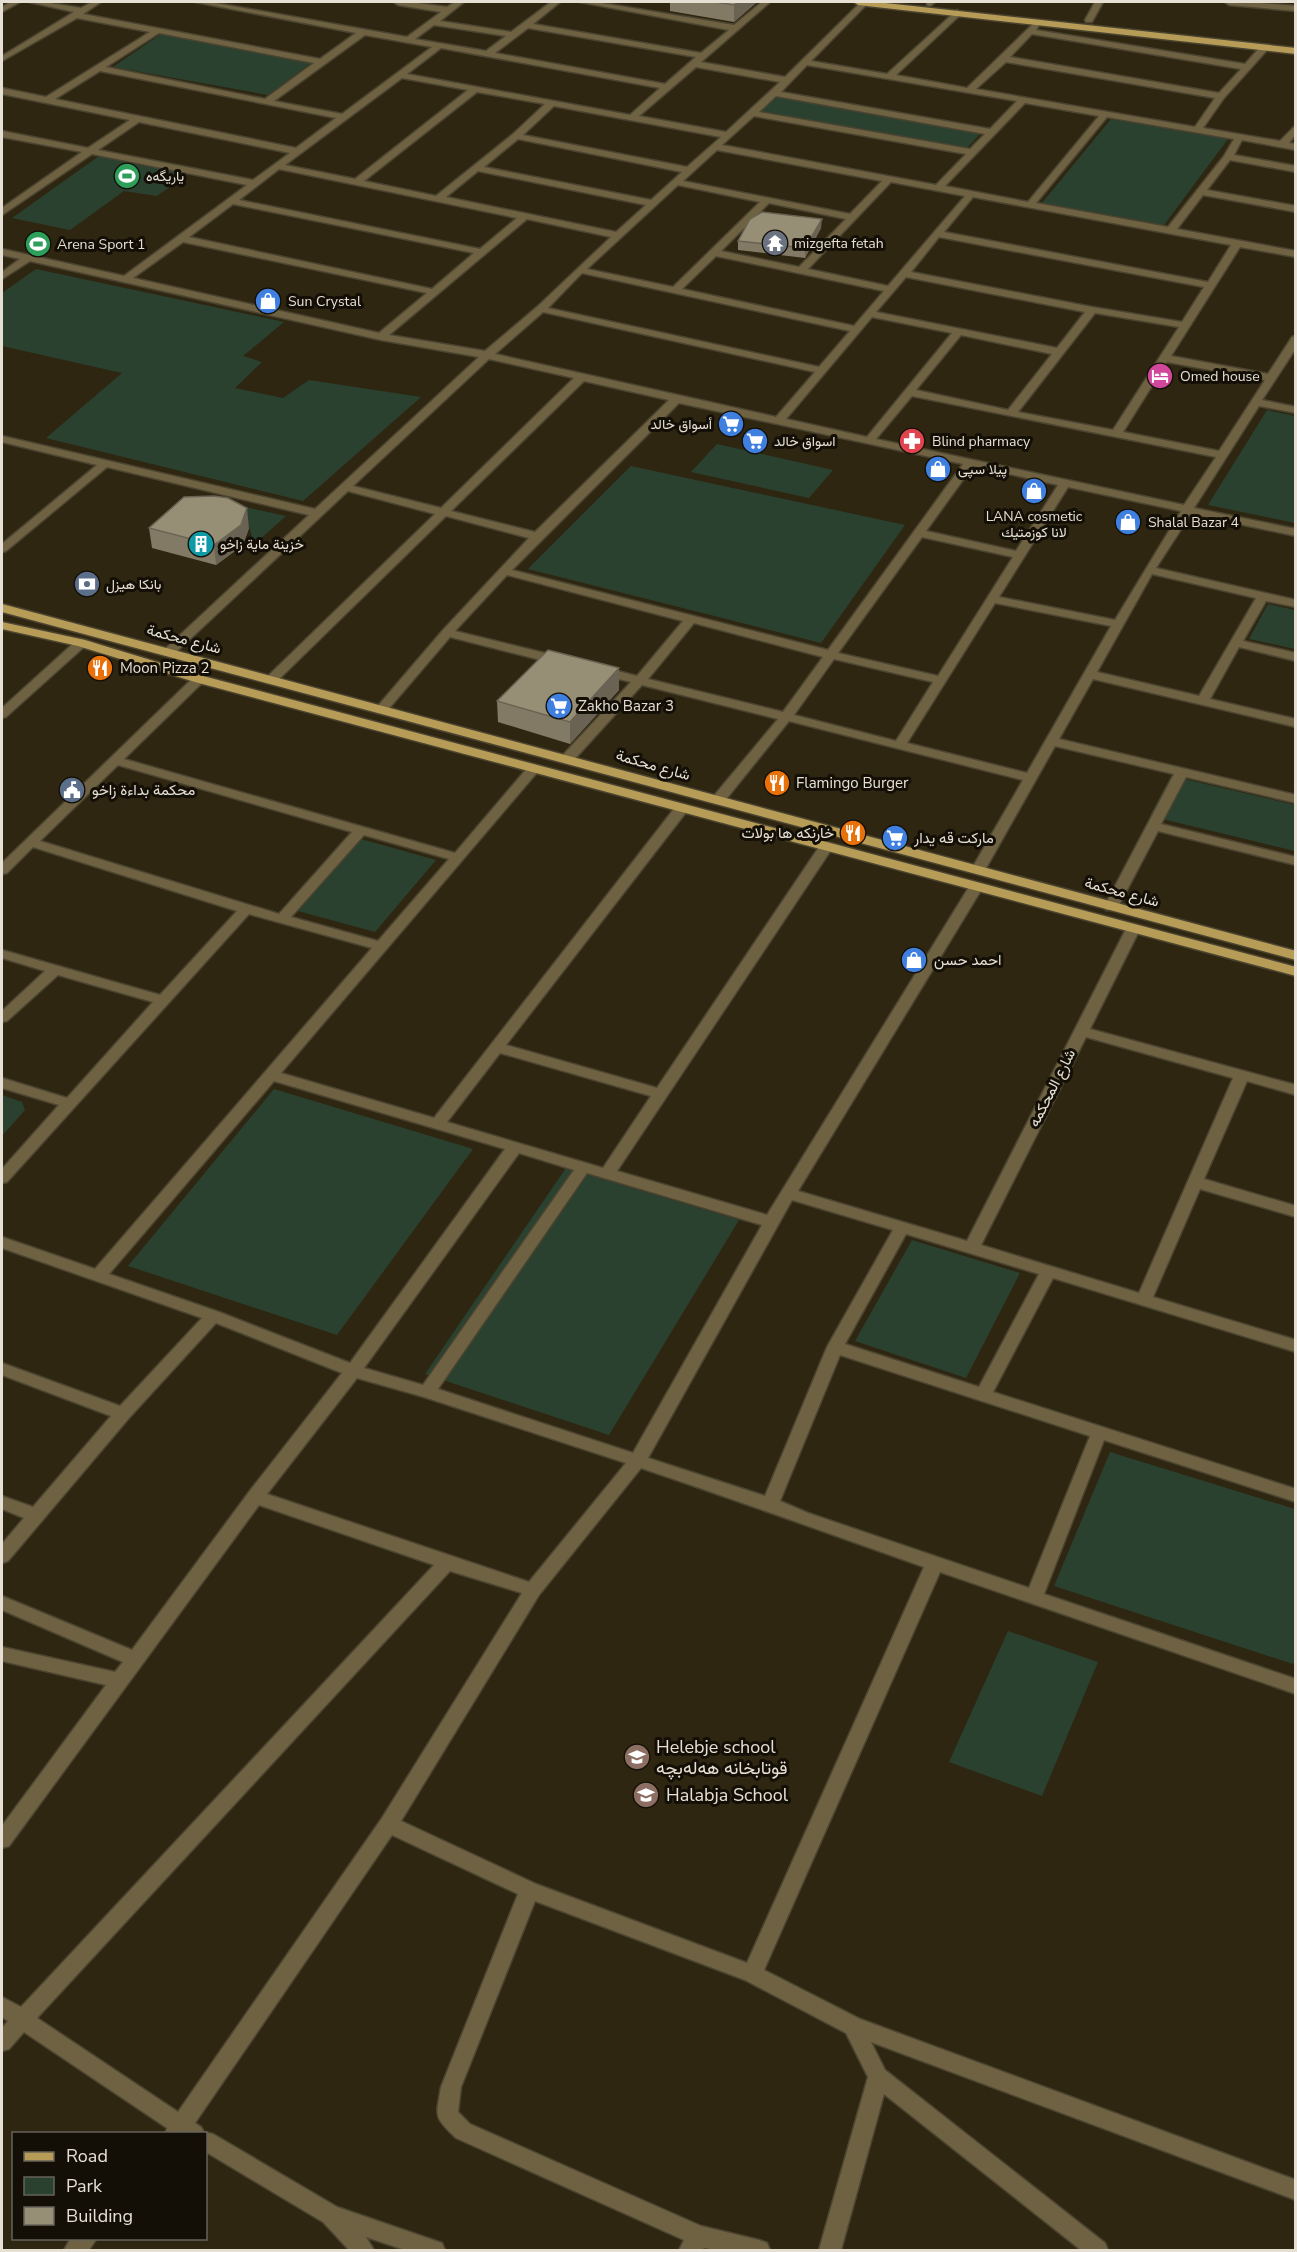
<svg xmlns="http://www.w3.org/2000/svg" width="1297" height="2252" font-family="'Nunito Sans',Vazirmatn,sans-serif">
<rect width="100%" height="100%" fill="#2e2611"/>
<!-- green -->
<g fill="#2a4130">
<polygon points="161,34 311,63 268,95 113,67"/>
<polygon points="778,96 981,133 966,149 761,111"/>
<polygon points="1111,119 1228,139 1164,225 1042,203"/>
<polygon points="99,156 188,174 157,196 124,191 70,230 12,218"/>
<polygon points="36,269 284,322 243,356 262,362 235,388 283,398 309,380 421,397 303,501 46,438 122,373 2,346 2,293"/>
<polygon points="1267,410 1295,416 1295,523 1208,505"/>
<polygon points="717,444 833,470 809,498 691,472"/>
<polygon points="631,466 905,525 821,643 528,569"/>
<polygon points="226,503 286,516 259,540 252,538 249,525 236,517"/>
<polygon points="1268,604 1295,610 1295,649 1249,639"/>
<polygon points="1171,776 1295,805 1295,851 1150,816"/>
<polygon points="361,839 436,860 375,932 298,911"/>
<polygon points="274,1089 473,1149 337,1335 128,1266"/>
<polygon points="2,1095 22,1102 25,1110 2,1136"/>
<polygon points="566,1168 739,1220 609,1435 425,1374"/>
<polygon points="912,1240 1020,1273 966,1378 855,1341"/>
<polygon points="1110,1452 1295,1509 1296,1656 1293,1664 1054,1586"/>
<polygon points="1008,1631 1098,1662 1042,1796 949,1762"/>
</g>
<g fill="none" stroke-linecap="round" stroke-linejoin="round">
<!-- minor casing -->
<g stroke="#4b4430" stroke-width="3">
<g id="minor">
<polygon points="11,2 20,2 2,12 2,7"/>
<path d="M29 2H44L81 8 92 2H101L83 14 320 59 356 33 195 2H210L407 37 441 12 398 5 394 2H410L447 7 455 2H464L440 21 511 32 551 2H560L533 24 701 53 729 30 580 2H596L734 25 762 2H770L701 62 785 77 861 2H869L811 61 887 74 957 10 961 13 960 15 896 75 967 88 1036 21 1040 24 1036 30 1245 64 1262 45H1268V49L1224 98 1203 128 1280 141 1296 125V134L1289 143 1296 144V150L1242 140 1234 155 1296 166V172L1230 160 1207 190 1296 206V212L1203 195 1177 229 1296 251V257L1240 247 1171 356 1268 374 1292 337 1296 336V348L1262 400 1296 407V413L1259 406 1194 508 1296 529V536L1191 514 1156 568 1296 600V607L1266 601 1243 641 1296 653V661L1239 647 1210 699 1296 719V727L1093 679 1059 739 1296 795V803L1186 777 1161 824 1296 857V865L1158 831 1118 907 1116 910H1106L1104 907 1174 774 1055 746 985 870 978 874 971 870 1023 780 789 721 723 803H713L711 800 713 797 778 719 642 685 572 762H562L561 759 562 756 631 682 598 674 596 671 598 668 602 667 637 676 683 621 507 575 455 631 565 658V664L561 665 450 637 385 713H377L375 710 377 707 443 630 529 538 446 516 275 683H267L265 680 267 677 435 514 348 491 173 655H165V649L309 515 107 467 6 551 2 552V544L97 465 2 442V436L315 509 479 357 381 340 30 261 2 279V272L20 259 2 255V249L124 276 247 185 92 154 2 215V208L82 152 2 137V131L88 148 130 120 2 94V88L46 97 150 32 77 18 2 61V56L74 12ZM434 25 506 36 486 51 415 39ZM528 28 696 57 665 84 495 53ZM159 33 314 63 265 99 106 67ZM1032 34 1241 69 1219 93 1010 57ZM365 35 432 47 342 114 274 101ZM441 48 660 88 630 115 407 74ZM1006 62 1215 98 1195 127 976 89ZM807 65 1017 101 990 129 781 92ZM696 67 780 82 726 132 639 116ZM100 71 336 118 296 148 55 99ZM402 78 468 90 355 179 285 165ZM477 92 545 104 513 134 436 196 364 181ZM776 96 985 134 970 149 759 112ZM1025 103 1099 116 1028 202 945 186ZM554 106 721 137 687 167 523 135ZM754 116 966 154 936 185 722 145ZM1107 117 1234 139 1224 156 1168 227 1036 203ZM139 122 290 153 253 180 98 150ZM518 139 682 172 651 200 484 167ZM717 150 882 181 850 214 683 181ZM279 169 517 218 480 249 239 200ZM478 171 646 205 616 232 446 197ZM891 182 965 196 888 286 808 269ZM678 185 760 202 673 287 587 269ZM973 197 1231 245 1208 282 944 232ZM769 203 846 219 799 267 721 251ZM233 204 474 253 432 289 189 237ZM527 219 611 237 537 307 485 351 389 335ZM939 237 1204 287 1182 322 1092 307 911 272ZM183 242 427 293 379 333 133 278ZM716 256 884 291 854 326 682 289ZM582 273 850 331 819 367 548 308ZM906 277 1085 312 1057 348 876 312ZM543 312 815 372 776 417 495 354ZM1095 313 1179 327 1113 430 1018 412ZM872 317 952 333 867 437 786 419ZM961 335 1052 354 1008 410 916 390ZM489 359 574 378 441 508 353 486ZM1167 362 1265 380 1219 451 1123 432ZM584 381 669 400 535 532 451 511ZM912 396 1216 457 1184 505 876 439ZM679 403 963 464 828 650 512 570ZM973 466 1058 485 1016 551 926 531ZM1068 487 1181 511 1115 620 999 597ZM922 537 1013 557 938 676 838 653ZM1152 574 1256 598 1199 696 1097 672ZM995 603 1111 626 1027 773 907 743ZM694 623 823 657 783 712 648 679ZM834 659 933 682 896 741 794 715Z"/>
<polygon points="927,2 935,2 930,6 927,5"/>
<polygon points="1095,2 1103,2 1092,22 1086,22 1085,20"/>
<polygon points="1225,2 1248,2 1296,6 1296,11 1229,5"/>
<polygon points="81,639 85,640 85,646 6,717 2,718 2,708 77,640"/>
<path d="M199 675 203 676 205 679 203 682 124 759 455 853 529 766H539L540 769 281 1073 434 1118 677 805 682 804 689 808 687 811 506 1045 657 1088 821 844H831L833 847 617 1171 767 1215 969 887 976 883 983 887 798 1191 967 1241 1126 929 1133 925 1140 929 1090 1029 1296 1085V1095L1247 1081 1204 1179 1296 1206V1217L1200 1189 1153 1297 1296 1340V1352L1053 1278 993 1392 1296 1489V1502L1104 1440 1044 1594 1296 1679V1694L940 1572 764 1970 860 2019 1296 2180V2200L871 2042 885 2070 1105 2243 1108 2250H1081L884 2094 841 2250H819L868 2077 846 2033 745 1980 535 1901 461 2087 458 2112 470 2124 701 2226 759 2240 767 2243 770 2250H717L704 2248 702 2250H679L684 2240 456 2138C433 2116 436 2117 441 2087L518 1894 392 1835 195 2123 201 2127 204 2132 213 2134 337 2207 442 2243 445 2250H405L366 2237 374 2250H349L323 2222 206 2152V2134H165L167 2128 24 2032 9 2049 2 2051V2028L8 2021 2 2017V1997L21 2007 434 1565 259 1505 9 1846 2 1848V1826L106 1685 2 1661V1647L115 1672 123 1662 2 1610V1596L132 1650 249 1492 342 1373 216 1323 129 1418 8 1561 2 1563V1544L24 1518 2 1509V1496L33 1507 111 1416 2 1375V1363L120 1406 202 1318 2 1248V1237L95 1269 372 948 249 914 7 1182 2 1183V1169L59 1105 2 1088V1078L67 1098 153 1002 58 975 7 1021 2 1022V1011L45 971 2 958V950L160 995 237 911 33 847 7 873 2 874V863L195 676ZM118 765 352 832 279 914 40 841ZM364 835 449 859 378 941 291 917ZM1086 1037 1233 1078 1139 1293 981 1245ZM500 1053 651 1096 603 1168 447 1122ZM274 1081 505 1149 350 1363 219 1312 109 1274ZM519 1153 574 1170 423 1385 364 1368ZM587 1173 762 1225 633 1453 438 1389ZM792 1200 893 1230 827 1347 765 1496 648 1458ZM906 1234 1039 1274 979 1387 845 1344ZM840 1355 1090 1436 1029 1588 808 1513 780 1501ZM357 1378 424 1397 626 1463 529 1582 267 1494ZM641 1468C736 1500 830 1534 924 1567L747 1963 536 1884 401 1821 539 1595ZM450 1571 522 1593 382 1818 178 2112 37 2018Z"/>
<polygon points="71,2238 97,2238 89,2250 64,2250"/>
</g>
</g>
<!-- major casing -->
<g stroke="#4b4430" stroke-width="3">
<g id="major">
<polygon points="854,2 876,2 1296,48 1296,54 858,5"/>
<polygon points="2,604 1296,951 1296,960 2,612"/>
<polygon points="2,622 85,640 203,676 1296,967 1296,976 195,682 78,646 2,629"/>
</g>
</g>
<!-- minor -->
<use href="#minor" fill="#6e6242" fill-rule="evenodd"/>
<!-- major -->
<use href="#major" fill="#b69c57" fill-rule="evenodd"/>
</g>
<!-- wall -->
<g fill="#827a65">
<polygon points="670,2 757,2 734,22 670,11"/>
<polygon points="821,228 805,258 738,250 738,241"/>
<polygon points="149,528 249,528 243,545 216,565 152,548"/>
<polygon points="619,690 570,744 498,722 497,701"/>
</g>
<!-- shaded-wall -->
<g fill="#6a6353">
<polygon points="738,2 757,2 734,22 734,5"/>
<polygon points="822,219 821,228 805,258 805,248"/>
<polygon points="247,508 249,528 243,545 216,565 214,545"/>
<polygon points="619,668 619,690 570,744 570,722"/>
</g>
<!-- building -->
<g fill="#978e76" stroke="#6a6353" stroke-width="1.5">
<polygon points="715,2 738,2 734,5"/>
<polygon points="762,212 822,219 805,248 738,241 750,219"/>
<polygon points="214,496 228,498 247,508 241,525 214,545 149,528 184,497"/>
<polygon points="548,650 619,668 570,722 497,701"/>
</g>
<!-- icons -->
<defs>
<g id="stadium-disc" transform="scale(1.35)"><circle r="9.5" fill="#2e9e5b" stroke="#130f07"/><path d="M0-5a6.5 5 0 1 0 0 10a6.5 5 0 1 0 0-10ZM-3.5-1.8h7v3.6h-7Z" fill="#fff"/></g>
<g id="temple-disc" transform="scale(1.35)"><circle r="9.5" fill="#6b7280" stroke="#130f07"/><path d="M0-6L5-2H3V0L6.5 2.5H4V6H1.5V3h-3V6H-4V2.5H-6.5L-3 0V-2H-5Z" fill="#fff"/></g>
<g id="shop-disc" transform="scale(1.35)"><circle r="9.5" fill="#3f7fe0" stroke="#130f07"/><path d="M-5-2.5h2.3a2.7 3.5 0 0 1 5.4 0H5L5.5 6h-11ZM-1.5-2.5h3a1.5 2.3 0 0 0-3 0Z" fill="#fff"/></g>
<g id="hotel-disc" transform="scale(1.35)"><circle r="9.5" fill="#d1479c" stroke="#130f07"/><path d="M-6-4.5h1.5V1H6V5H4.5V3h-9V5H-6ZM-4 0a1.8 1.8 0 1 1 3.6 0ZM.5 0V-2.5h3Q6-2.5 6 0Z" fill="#fff"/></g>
<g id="supermarket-disc" transform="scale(1.35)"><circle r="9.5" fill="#3f7fe0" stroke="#130f07"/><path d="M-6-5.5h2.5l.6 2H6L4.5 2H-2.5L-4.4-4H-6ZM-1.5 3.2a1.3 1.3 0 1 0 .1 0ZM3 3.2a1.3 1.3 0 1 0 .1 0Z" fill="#fff"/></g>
<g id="pharmacy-disc" transform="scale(1.35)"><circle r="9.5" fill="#e0444e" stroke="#130f07"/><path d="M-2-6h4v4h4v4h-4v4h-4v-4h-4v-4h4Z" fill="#fff"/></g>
<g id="building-disc" transform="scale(1.35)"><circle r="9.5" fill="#0f9aa8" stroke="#130f07"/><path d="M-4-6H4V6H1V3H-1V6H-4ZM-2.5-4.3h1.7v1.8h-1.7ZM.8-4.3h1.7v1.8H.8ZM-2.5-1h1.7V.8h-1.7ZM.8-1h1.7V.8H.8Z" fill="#fff"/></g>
<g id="bank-disc" transform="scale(1.35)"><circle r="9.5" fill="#5c6f8a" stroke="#130f07"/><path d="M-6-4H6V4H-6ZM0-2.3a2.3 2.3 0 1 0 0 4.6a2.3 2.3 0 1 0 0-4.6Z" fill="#fff"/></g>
<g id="restaurant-disc" transform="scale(1.35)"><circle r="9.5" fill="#e8710a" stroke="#130f07"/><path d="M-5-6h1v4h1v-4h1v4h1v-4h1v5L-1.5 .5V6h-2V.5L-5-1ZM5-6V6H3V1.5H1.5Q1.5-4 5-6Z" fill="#fff"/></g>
<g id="civic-disc" transform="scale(1.35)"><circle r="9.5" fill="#5c6f8a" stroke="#130f07"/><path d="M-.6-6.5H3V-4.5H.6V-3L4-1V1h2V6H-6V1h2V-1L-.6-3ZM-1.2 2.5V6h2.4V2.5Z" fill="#fff"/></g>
<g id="school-disc" transform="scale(1.35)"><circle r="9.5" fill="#8d6e63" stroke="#130f07"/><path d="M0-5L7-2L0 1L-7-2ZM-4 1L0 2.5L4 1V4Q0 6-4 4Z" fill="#fff"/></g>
</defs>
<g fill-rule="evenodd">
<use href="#stadium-disc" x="127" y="176"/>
<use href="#temple-disc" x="775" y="243"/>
<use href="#stadium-disc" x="38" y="244"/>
<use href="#shop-disc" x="268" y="301"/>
<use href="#hotel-disc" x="1160" y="376"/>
<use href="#supermarket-disc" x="731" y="424"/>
<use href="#supermarket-disc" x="755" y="441"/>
<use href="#pharmacy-disc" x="912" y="441"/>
<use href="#shop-disc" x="938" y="469"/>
<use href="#shop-disc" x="1034" y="491"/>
<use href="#shop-disc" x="1128" y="522"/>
<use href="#building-disc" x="201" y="544"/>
<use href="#bank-disc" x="87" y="584"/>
<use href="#restaurant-disc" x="100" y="668"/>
<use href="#supermarket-disc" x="559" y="706"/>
<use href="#restaurant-disc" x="777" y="783"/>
<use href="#civic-disc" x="72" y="790"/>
<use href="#restaurant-disc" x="853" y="833"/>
<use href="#supermarket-disc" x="895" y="838"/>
<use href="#shop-disc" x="914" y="960"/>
<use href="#school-disc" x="637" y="1757"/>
<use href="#school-disc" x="646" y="1795"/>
</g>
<g text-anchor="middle" stroke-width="6" stroke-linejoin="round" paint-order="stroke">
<!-- far-poi labels -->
<g font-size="14" fill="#e5e0d3" stroke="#130f07" text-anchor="start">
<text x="146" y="181">یاریگه‌ه</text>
<text x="794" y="248">mizgefta fetah</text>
<text x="57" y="249">Arena Sport 1</text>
<text x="288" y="306">Sun Crystal</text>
<text x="1180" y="381">Omed house</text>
<text x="712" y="429" text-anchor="end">أسواق خالد</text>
<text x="774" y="446">اسواق خالد</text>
<text x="932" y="446">Blind pharmacy</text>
<text x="958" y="474">پيلا سپى</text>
<text x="1034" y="521" text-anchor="middle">LANA cosmetic<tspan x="1034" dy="16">لانا کوزمتیك</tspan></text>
<text x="1148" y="527">Shalal Bazar 4</text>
<text x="220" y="549">خزينة ماية زاخو</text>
<text x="106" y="589">بانکا هیزل</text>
</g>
<!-- street labels -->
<g font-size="15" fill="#e5e0d3" stroke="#130f07">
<text transform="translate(184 639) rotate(15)" y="5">شارع محكمة</text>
<text transform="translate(653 765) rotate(16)" y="5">شارع محكمة</text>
<text transform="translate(1122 892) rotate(15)" y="5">شارع محكمة</text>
<text transform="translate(1052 1088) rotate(-63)" y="5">شارع المحكمه</text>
</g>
<!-- poi labels -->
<g font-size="15" fill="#e5e0d3" stroke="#130f07" text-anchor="start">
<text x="120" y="673">Moon Pizza 2</text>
<text x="578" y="711">Zakho Bazar 3</text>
<text x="796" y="788">Flamingo Burger</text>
<text x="92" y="795">محكمة بداءة زاخو</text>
<text x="834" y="838" text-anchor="end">خارنكه ها بولات</text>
<text x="914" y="843">ماركت قه يدار</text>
<text x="934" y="965">احمد حسن</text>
</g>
<!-- near-poi labels -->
<g font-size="18" fill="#e5e0d3" stroke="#130f07" text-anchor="start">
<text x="656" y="1753">Helebje school<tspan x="656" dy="21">قوتابخانە هەلەبچە</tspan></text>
<text x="666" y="1801">Halabja School</text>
</g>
</g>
<!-- border -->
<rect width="1297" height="2252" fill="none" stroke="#e5e0d3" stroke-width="6"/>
<!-- legend -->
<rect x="12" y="2132" width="195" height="108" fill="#130f07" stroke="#676359" stroke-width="1.5"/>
<rect x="24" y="2152" width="30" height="9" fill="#b69c57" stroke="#676359" stroke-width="1.5"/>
<text x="66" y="2162" font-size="18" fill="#e5e0d3">Road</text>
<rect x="24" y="2177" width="30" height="18" fill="#2a4130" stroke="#676359" stroke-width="1.5"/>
<text x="66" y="2192" font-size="18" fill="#e5e0d3">Park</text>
<rect x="24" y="2207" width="30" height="18" fill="#978e76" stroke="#676359" stroke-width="1.5"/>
<text x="66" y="2222" font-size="18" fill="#e5e0d3">Building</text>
</svg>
